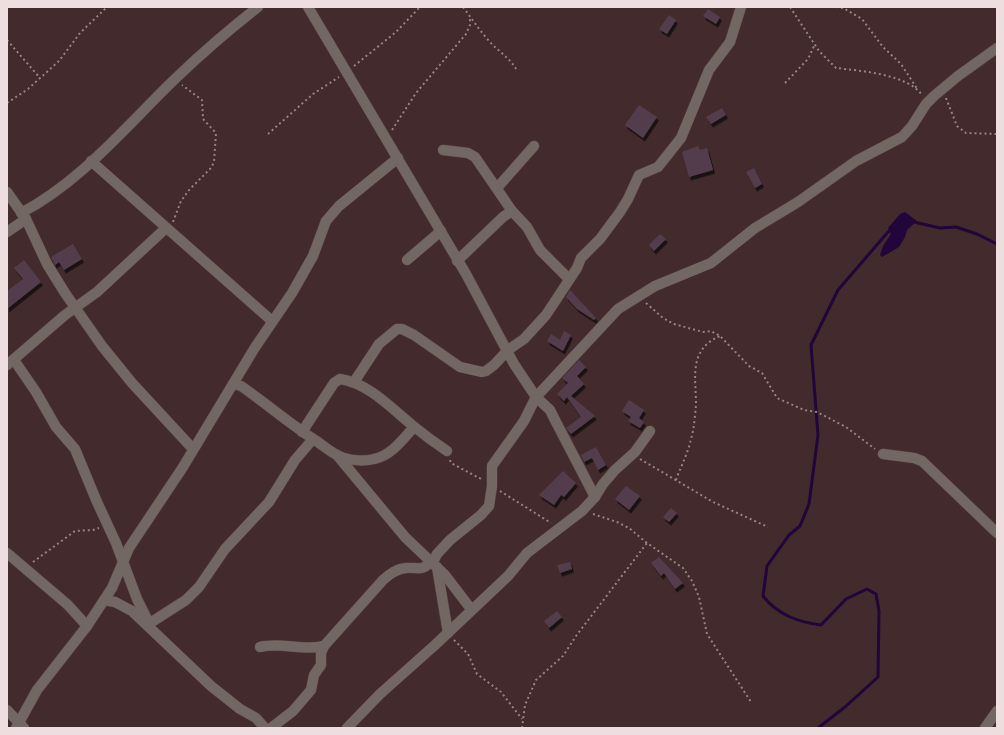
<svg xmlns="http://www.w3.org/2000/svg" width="1004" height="735" font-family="'Titillium Web',sans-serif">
<defs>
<filter id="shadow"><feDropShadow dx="2" dy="3.5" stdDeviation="0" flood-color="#0009"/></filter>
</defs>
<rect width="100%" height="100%" fill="#422a2d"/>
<!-- water -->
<polygon fill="#22053a" points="905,212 917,221 907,230 905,237 899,247 882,257 880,255 883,246 891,234 888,228 900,214"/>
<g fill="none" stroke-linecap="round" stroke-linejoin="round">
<!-- stream -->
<g stroke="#22053a" stroke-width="3">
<polyline points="914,222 940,228 956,227 977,234 997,244"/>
<path d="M818 728 845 707 878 677 879 611 876 594 867 589 846 599 821 625C798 622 778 615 763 596L767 566 789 535 800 526 809 504 818 435 811 345 838 290 888 232 892 229"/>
</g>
</g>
<!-- building -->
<g fill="#533e4d" filter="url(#shadow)">
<polygon points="708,9 720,17 716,24 703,16"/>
<polygon points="669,15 676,20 667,34 659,29"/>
<polygon points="639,105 657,117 643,138 625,125"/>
<polygon points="722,108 726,115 711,124 706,117"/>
<polygon points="698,146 700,150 707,148 713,170 689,177 682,152"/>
<polygon points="754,168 762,184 755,188 746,172"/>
<polygon points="660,234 666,239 654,251 649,245"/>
<polygon points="73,244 82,259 64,270 59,262 55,265 51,257"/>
<polygon points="24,260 41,282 7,309 7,291 23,279 14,268"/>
<polygon points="570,290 596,318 594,320 577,309 566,297"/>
<polygon points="564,331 571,335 563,351 547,341 551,334 560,340"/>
<polygon points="579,360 586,367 577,376 584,384 571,396 595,416 571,434 566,428 581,417 567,397 564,401 557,394 568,383 562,378"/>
<polygon points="629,400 644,410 639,418 644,422 640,428 628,421 631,417 622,411"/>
<polygon points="596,447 606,465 598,470 592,458 584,462 581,455"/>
<polygon points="563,471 576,483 564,497 561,495 554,505 539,495"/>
<polygon points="626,486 640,496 629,510 615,499"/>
<polygon points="671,508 677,513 669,522 663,517"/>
<polygon points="659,557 683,583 675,589 664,573 661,576 651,563"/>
<polygon points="570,562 572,569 560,573 557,565"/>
<polygon points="557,611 562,617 549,628 544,621"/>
</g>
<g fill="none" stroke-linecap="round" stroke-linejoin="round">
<!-- minor casing -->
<g stroke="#5e4749" stroke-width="11">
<g id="minor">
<polyline points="308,7 466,274 514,364 536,397 550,410 556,422 595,497"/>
<polyline points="443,150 468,153 475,157 512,211 527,227 540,250 569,279"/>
<polyline points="91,161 272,321"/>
<polyline points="497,188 534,146"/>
<polyline points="7,192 26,219 47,264 65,293 102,346 132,383 193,449"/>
<path d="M21 213C82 181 127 125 176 78 202 53 230 29 258 7"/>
<polyline points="7,232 26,219"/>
<polyline points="407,260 441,231"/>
<polyline points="457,261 503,217 512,211"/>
<polyline points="14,360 36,392 56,427 75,449 97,502 116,543 137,599 149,623"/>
<polyline points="7,365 65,315 97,292 166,228"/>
<polyline points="354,382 379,344 397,329 402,329 414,335 460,367 482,372 486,371 494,365 508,350 524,339 546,315 577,268 581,258 600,239 620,212 628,199 639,175 658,167 681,138 709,70 730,42 741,7"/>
<path d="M233 384 241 386C267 404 291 425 318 442 326 448 334 455 344 458 353 461 366 461 374 459 391 456 403 439 414 427"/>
<path d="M302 432 334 383 340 379C368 383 390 407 412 425 423 434 435 443 447 451"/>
<polyline points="883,454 914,458 922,461 997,533"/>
<polyline points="337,455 405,537 445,575 471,609"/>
<polyline points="7,553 68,605 87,626"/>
<polyline points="433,562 437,554 450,540 481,515 489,506 492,486 492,466 524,421 536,397 618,309 655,286 711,263 755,228 798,202 856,161 902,137 912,126 926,104 934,96 958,76 997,48"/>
<polyline points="437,567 448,633"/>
<polyline points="104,600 115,602 132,611 211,686 240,709 256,718 265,728"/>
<polyline points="147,625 186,600 199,587 225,549 269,502 295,460 313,439"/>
<path d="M260 647C282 642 302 651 324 646"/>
<polyline points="7,710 24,728"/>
<polyline points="16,728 37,690 87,626 112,588 129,548 183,467 254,349 292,293 313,256 326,221 339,206 398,158"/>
<path d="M271 728 293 711 311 690 314 675 321 665V653L324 646 383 580C390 574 396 569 406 568 418 567 422 572 431 561"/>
<polyline points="347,728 380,694 435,645 508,576 527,553 582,511 595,497 603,484 615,470 635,452 650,431"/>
<polyline points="985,728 997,711"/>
</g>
</g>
<!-- path -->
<g stroke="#978385" stroke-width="2" stroke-dasharray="2 3" stroke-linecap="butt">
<path d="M463 7C472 19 480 31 490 42 499 52 510 58 516 69"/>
<path d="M790 7 819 51 836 68C861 71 907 74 922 95"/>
<polyline points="836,7 843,8 862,19 883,47 901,64 918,90"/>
<polyline points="7,40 40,78"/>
<polyline points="354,66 396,32 420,7"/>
<polyline points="785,83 808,59 815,44"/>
<polyline points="946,98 957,126 966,133 997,134"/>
<polyline points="7,103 28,89 59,61 80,33 107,7"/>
<polyline points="392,130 416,93 466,34 470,25 470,17"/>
<polyline points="268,134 313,94 339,77"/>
<polyline points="173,222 181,201 189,190 211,168 214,162 216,133 203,119 202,100 182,85"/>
<polyline points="646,303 663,318 674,324 703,332 711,331 720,336 749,366 762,373 777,398 804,410 817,412 846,427 875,449"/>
<polyline points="640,459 713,502 768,527"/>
<polyline points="450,460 451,463 483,480"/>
<path d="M676 480C681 466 688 453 691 439 694 429 695 416 696 405 696 377 688 350 720 336"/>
<polyline points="500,491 551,523"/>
<polyline points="593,514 617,522 629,528 647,543 683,568 692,581 699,597 707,634 751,702"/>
<polyline points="33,562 75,531 93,530 99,528"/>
<polyline points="454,640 468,654 477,674 501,692 522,719"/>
<polyline points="522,728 525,705 536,680 563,656 576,636 647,543"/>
</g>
<!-- minor -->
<use href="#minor" stroke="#736763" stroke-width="10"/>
</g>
<!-- border -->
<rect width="1004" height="735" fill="none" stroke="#eededf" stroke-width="16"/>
</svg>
